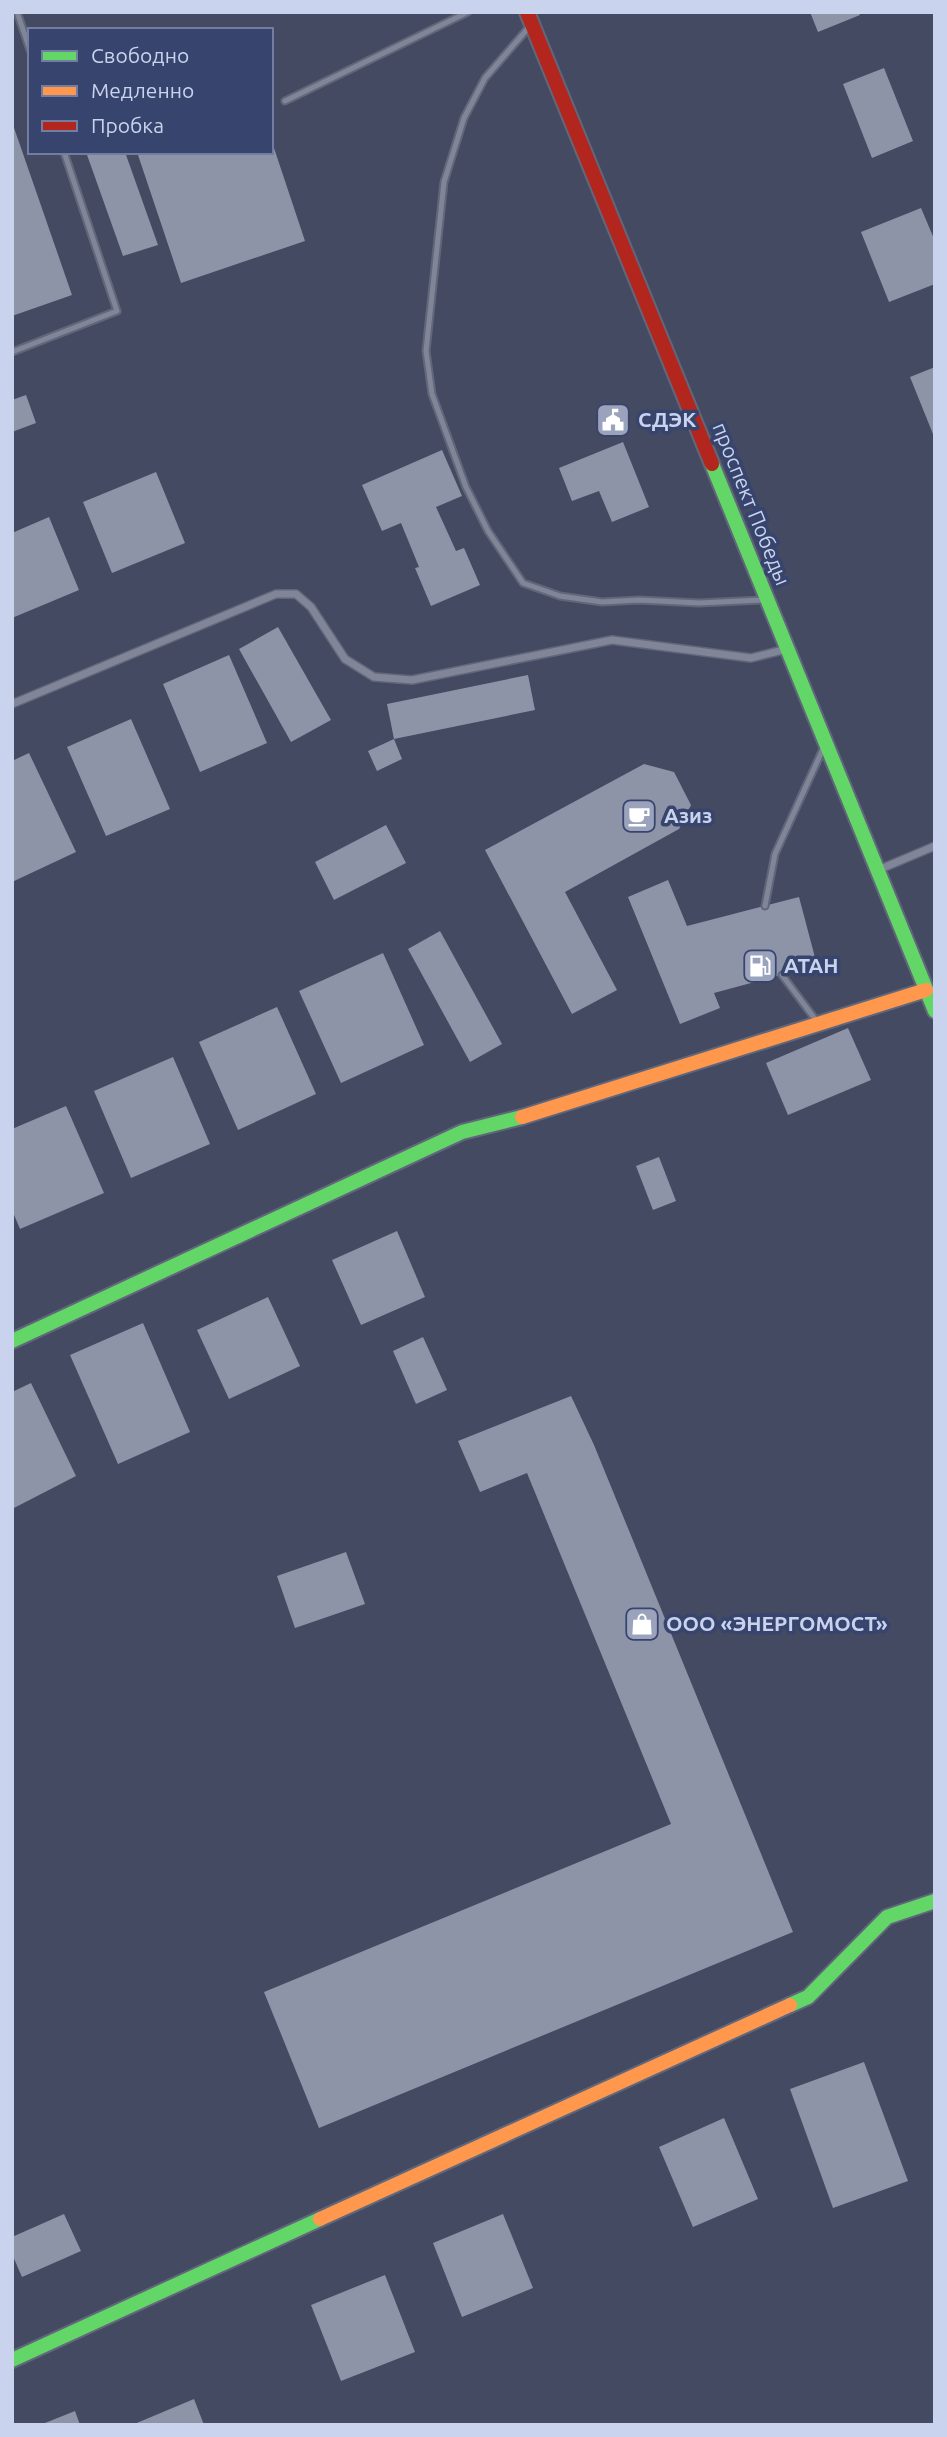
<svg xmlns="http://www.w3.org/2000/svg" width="947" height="2437" font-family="Ubuntu,sans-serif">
<rect width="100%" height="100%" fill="#444a61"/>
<!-- building -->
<g fill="#8d94a8">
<polygon points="810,12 858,12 860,15 818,32"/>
<polygon points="884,68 913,141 872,158 843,84"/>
<polygon points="12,122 72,295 12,316"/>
<polygon points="272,142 305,241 181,283 137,152 271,152"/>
<polygon points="86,152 125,152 158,245 123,256"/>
<polygon points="921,208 935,241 935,284 889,302 861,232"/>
<polygon points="935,367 935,439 910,377"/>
<polygon points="26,395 36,423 12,432 12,400"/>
<polygon points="623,442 649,507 612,522 599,491 572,501 559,468"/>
<polygon points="442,450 462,496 436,507 456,551 464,548 480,585 431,606 415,568 419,567 401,523 382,531 362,485"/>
<polygon points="156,472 185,543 112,573 83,502"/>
<polygon points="49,517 79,590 12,618 12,533"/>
<polygon points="278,627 331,720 291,742 239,649"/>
<polygon points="229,655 267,743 200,772 163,684"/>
<polygon points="528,675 535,710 394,739 387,704"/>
<polygon points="131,719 170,809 106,836 67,747"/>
<polygon points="394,739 402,759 377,771 368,751"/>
<polygon points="29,753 76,852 12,882 12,761"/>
<polygon points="644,764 674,772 691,805 679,829 565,892 617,990 572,1014 485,850"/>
<polygon points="386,825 406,863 334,900 315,862"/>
<polygon points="668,880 687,926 799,897 817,965 714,993 720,1008 680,1024 628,897"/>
<polygon points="440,931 502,1044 470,1062 408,949"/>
<polygon points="383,953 424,1045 341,1083 299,991"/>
<polygon points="277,1007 316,1094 238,1130 199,1042"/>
<polygon points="848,1028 871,1080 788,1115 766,1063"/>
<polygon points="173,1057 210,1144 131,1178 94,1091"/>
<polygon points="66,1106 104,1193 20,1229 12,1210 12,1129"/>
<polygon points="659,1157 676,1201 653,1210 636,1166"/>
<polygon points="397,1231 425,1297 361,1325 332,1260"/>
<polygon points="268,1297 300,1366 229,1399 197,1330"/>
<polygon points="143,1323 190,1432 118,1464 70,1355"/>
<polygon points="423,1337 447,1390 416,1404 393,1351"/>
<polygon points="31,1383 76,1476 12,1509 12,1392"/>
<polygon points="571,1396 594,1445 793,1932 319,2128 264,1992 671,1824 527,1473 480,1492 458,1441"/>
<polygon points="346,1552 365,1604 295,1628 277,1576"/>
<polygon points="864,2062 908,2181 833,2208 790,2089"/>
<polygon points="724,2118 758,2199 693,2227 659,2147"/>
<polygon points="64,2214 81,2251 22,2277 12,2254 12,2237"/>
<polygon points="503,2214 533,2288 462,2317 433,2243"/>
<polygon points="385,2275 415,2352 341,2381 311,2305"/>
<polygon points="194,2399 204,2425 132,2425"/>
<polygon points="75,2411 80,2425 40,2425"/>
</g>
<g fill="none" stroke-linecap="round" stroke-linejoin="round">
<!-- lane casing -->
<g stroke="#61677b" stroke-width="9">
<g id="lane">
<polyline points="17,12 30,50"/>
<polyline points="530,26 485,78 464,118 444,182 426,351 432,394 466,487 488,531 523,583 560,596 602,602 639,600 699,603 762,600"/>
<polyline points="285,101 468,12"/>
<polyline points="12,352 117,311 64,152"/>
<polyline points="765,906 775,854 823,749"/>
<polyline points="782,975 818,1023"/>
</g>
</g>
<!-- street casing -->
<g stroke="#61677b" stroke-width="10">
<g id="street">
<polyline points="12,704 276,594 296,594 311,607 345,659 374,677 412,680 612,640 751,658 787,649"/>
<polyline points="878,870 935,846"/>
</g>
</g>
<!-- fast casing -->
<g stroke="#61677b" stroke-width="18">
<g id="fast">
<polyline points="712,464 935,1011"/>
<polyline points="12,1341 462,1132 522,1117"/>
<polyline points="790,2005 808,1997 887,1917 935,1901"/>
<polyline points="12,2360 320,2219"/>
</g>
</g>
<!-- slow casing -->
<g stroke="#61677b" stroke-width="18">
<g id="slow">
<polyline points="522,1117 926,990"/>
<polyline points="320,2219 790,2005"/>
</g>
</g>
<!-- jam casing -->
<g stroke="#61677b" stroke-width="18">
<polyline id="jam" points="527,12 712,464"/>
</g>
<!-- lane -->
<use href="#lane" stroke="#808597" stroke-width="5"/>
<!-- street -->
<use href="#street" stroke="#808597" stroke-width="7"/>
<!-- fast -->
<use href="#fast" stroke="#63d668" stroke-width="14"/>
<!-- slow -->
<use href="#slow" stroke="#ff974d" stroke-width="14"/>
<!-- jam -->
<use href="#jam" stroke="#b3261e" stroke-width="14"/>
</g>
<!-- icons -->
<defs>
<g id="civic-square" transform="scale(1.75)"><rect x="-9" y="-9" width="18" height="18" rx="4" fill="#9ba3bc" stroke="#37446e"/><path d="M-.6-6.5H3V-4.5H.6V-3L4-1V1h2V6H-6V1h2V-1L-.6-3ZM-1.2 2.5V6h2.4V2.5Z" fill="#fff"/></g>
<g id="cafe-square" transform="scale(1.75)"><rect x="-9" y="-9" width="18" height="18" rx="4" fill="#9ba3bc" stroke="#37446e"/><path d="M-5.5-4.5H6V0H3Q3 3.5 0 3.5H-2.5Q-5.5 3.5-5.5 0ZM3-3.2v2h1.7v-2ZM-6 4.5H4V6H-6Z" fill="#fff"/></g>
<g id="fuel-square" transform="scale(1.75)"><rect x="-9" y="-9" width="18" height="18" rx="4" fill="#9ba3bc" stroke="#37446e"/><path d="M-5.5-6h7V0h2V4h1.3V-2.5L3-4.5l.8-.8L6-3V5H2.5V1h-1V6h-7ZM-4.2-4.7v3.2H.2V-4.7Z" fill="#fff"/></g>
<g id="shop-square" transform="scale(1.75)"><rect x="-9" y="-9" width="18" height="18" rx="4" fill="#9ba3bc" stroke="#37446e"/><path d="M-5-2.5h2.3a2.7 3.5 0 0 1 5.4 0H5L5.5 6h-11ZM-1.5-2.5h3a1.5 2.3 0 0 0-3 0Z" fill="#fff"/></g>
</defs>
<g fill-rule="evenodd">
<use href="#civic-square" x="613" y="420"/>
<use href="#cafe-square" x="639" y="816"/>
<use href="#fuel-square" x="760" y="966"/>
<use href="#shop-square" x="642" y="1624"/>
</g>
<g text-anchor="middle" stroke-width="7" stroke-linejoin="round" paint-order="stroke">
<!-- poi labels -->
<g font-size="21" font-weight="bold" fill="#cad3ed" stroke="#37446e" text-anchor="start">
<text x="638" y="427">СДЭК</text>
<text x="664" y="823">Азиз</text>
<text x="784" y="973">АТАН</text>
<text x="666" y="1631">ООО «ЭНЕРГОМОСТ»</text>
</g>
<!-- street labels -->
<g font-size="21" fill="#cad3ed" stroke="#37446e">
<text transform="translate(751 504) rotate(68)" y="7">проспект Победы</text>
</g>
</g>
<!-- border -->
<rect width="947" height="2437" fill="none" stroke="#cad3ed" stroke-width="28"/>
<!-- legend -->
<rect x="28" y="28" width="245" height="126" fill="#37446e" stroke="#727da1" stroke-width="2"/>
<rect x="42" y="51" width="35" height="10" fill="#63d668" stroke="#727da1" stroke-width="2"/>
<text x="91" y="63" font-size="21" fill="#cad3ed">Свободно</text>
<rect x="42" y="86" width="35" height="10" fill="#ff974d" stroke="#727da1" stroke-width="2"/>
<text x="91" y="98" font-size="21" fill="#cad3ed">Медленно</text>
<rect x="42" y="121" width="35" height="10" fill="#b3261e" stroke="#727da1" stroke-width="2"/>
<text x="91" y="133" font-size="21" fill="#cad3ed">Пробка</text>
</svg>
